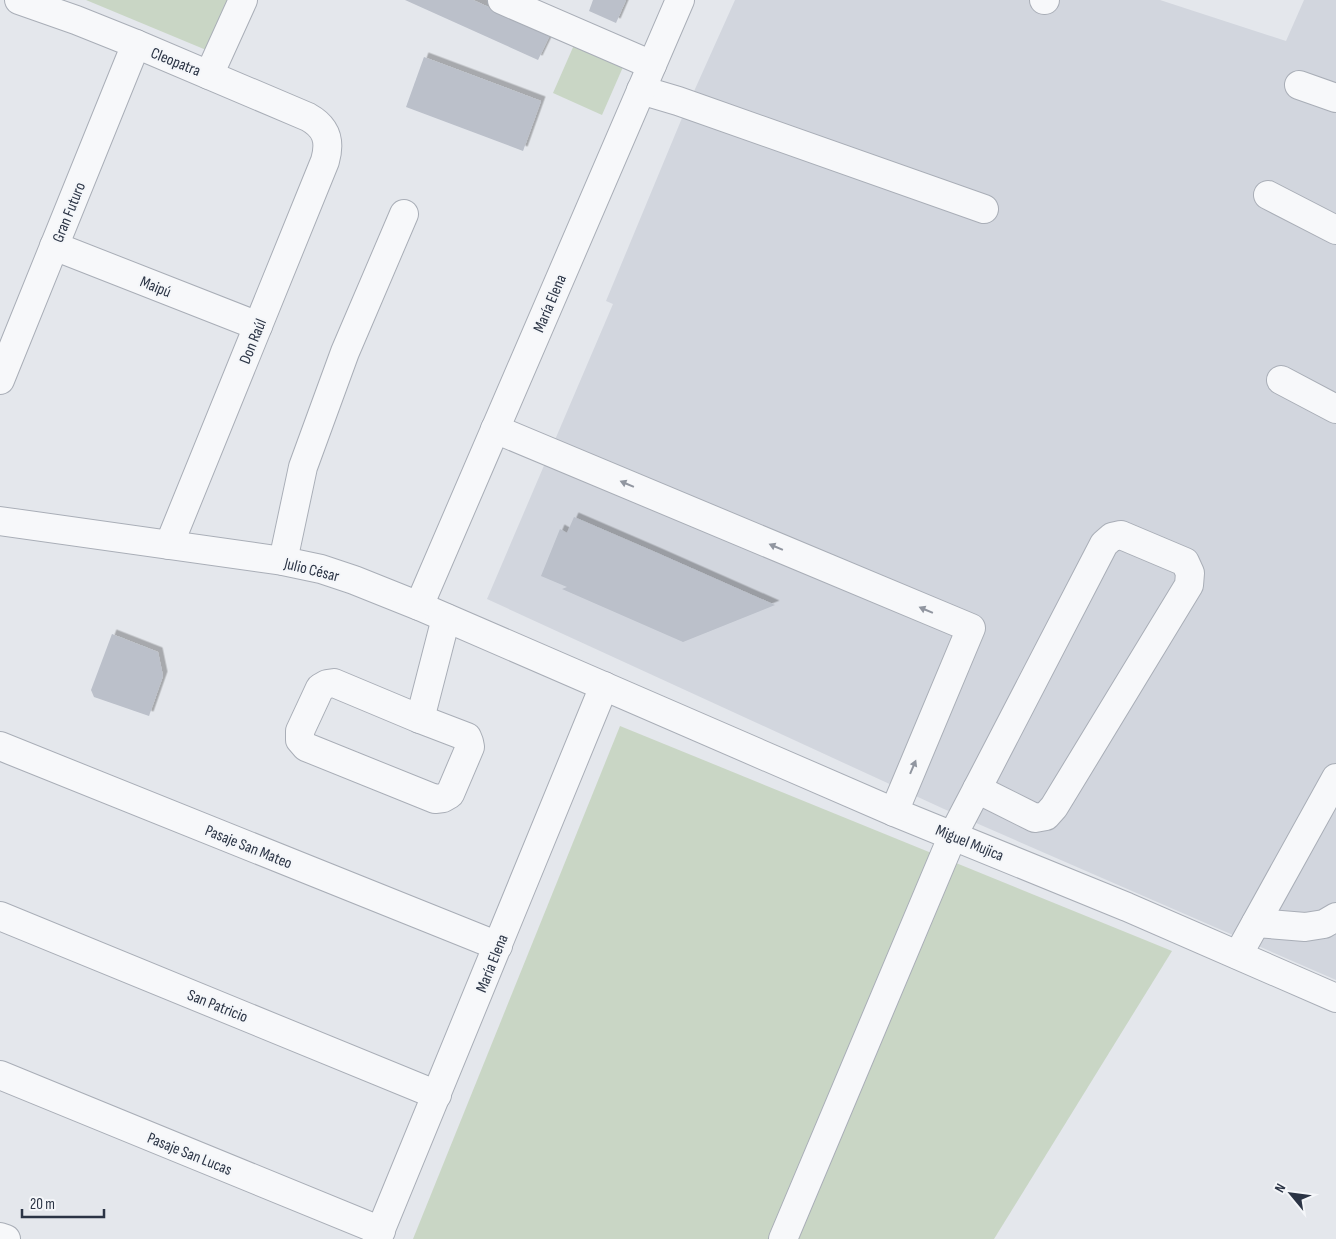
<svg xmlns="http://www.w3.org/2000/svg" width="1336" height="1239" font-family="'Sofia Sans Condensed',sans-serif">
<defs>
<filter id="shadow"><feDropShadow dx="4.5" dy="-4.5" stdDeviation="0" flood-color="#0004"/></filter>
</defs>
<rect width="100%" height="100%" fill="#e4e7ec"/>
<!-- built -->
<polygon fill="#d2d6de" points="735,0 1160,0 1286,41 1304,0 1336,0 1336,980 944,809 487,599 613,304 606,301 682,118"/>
<!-- green -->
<g fill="#c9d6c5">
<polygon points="86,0 231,0 211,52"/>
<polygon points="574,45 623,67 602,115 553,93"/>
<polygon points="620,726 1172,951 994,1239 413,1239"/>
</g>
<!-- building -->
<g fill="#bbc0ca" filter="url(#shadow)">
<polygon points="405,0 473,0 550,35 538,60"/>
<polygon points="593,0 626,0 616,23 589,11"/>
<polygon points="424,57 541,101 523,151 406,107"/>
<polygon points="574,517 655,552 775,605 683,642 562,589 567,587 541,576 560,529 567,533"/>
<polygon points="112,634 158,652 163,676 149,716 94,697 91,690"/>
</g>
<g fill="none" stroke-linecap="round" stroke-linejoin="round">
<!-- minor casing -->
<g stroke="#a9aeb7" stroke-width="30">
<g id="minor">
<path d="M19 0 76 20 136 44 308 117C326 127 331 140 325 161L169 545"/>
<polyline points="502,0 652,65"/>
<polyline points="1044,0 1045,0"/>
<polyline points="209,75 243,0"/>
<polyline points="1299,85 1336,98"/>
<polyline points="641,90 678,101 984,209"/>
<polyline points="1268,195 1336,230"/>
<polyline points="54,246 258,326"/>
<polyline points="0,380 136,44"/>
<polyline points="1281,380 1336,409"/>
<polyline points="495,429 971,628 894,812"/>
<polyline points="0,521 283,561 321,569 354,580 419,606 894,812 1127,907 1336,998"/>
<polygon points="1121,535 1185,562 1190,573 1189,585 1054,807 1046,816 1035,818 977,789 1104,544 1112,537"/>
<polyline points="283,561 303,467 345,352 404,214"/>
<polyline points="419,606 680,0"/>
<polygon points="334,683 420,719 467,737 469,742 470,747 450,794 443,798 435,799 306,747 300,740 300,731 320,688 327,684"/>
<polyline points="420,719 446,618"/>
<polyline points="0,746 498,946"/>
<polyline points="0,916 437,1095"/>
<polyline points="1256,923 1305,927 1324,924 1336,917"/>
<polyline points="1238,955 1336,778"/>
<polyline points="0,1075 381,1231"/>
<polyline points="0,1237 6,1239"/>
<polyline points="377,1239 604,686"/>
<polyline points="783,1239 953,835 977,789"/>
</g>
</g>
<!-- minor -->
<use href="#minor" stroke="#f7f8fa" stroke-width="28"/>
</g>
<!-- one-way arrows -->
<defs><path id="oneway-solid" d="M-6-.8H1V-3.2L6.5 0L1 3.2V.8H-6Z" transform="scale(1.25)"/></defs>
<g fill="#9196a0">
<use href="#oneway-solid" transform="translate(627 484) rotate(-157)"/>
<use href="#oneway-solid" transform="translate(776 547) rotate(-157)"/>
<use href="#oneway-solid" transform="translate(926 610) rotate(-157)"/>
<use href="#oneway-solid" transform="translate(913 767) rotate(-67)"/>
</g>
<g text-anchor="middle" stroke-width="4" stroke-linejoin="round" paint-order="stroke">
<!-- street labels -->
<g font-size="16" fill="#2b3445" stroke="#f4f6f9">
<text transform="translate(176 61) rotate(22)" y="6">Cleopatra</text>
<text transform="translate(68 212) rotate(-68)" y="6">Gran Futuro</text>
<text transform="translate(156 286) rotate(22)" y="6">Maipú</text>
<text transform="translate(549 303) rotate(-67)" y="6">María Elena</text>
<text transform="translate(252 341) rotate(-68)" y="6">Don Raúl</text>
<text transform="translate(312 569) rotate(14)" y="6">Julio César</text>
<text transform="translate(970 842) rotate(22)" y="6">Miguel Mujica</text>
<text transform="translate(249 846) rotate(22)" y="6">Pasaje San Mateo</text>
<text transform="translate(491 963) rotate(-68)" y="6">María Elena</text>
<text transform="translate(218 1005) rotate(22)" y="6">San Patricio</text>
<text transform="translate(190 1153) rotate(22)" y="6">Pasaje San Lucas</text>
</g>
</g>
<!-- north arrow -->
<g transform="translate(1291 1194) rotate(299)" stroke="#f4f6f9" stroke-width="4" paint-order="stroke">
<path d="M0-4L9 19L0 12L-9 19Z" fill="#2b3445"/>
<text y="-8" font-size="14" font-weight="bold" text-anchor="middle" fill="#2b3445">N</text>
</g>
<!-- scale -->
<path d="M22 1209v8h82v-8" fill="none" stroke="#2b3445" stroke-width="2.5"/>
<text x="30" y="1209" font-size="15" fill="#2b3445" stroke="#f4f6f9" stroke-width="4" paint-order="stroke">20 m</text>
</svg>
